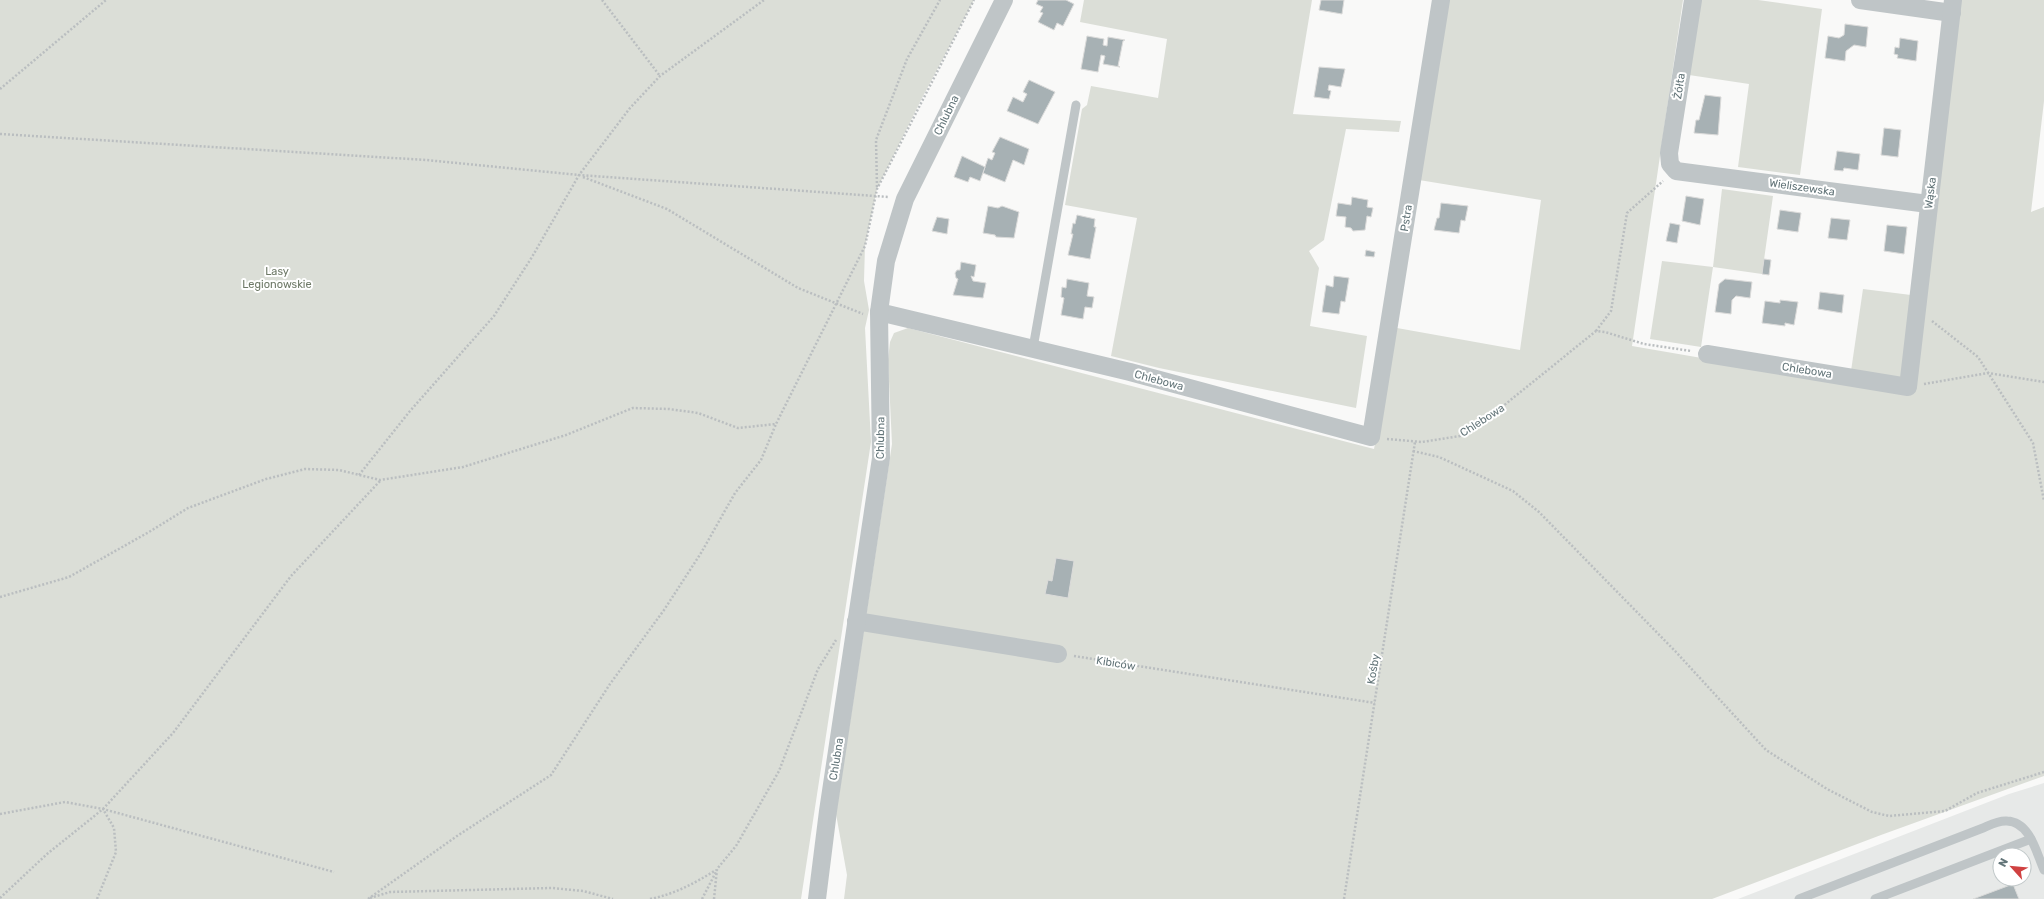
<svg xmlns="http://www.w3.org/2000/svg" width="2044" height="899" font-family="Rubik,sans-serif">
<rect width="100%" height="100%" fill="#f9f9f8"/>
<!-- built -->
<path fill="#e7e9e8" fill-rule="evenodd" d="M2044 783V899H1738L2009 794ZM2000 855H2024V879H2000Z"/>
<!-- green -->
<g fill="#dbded7">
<polygon points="0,0 974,0 921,100 877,189 865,246 864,281 869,310 865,328 871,442 801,899 0,899"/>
<polygon points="1084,0 1312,0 1293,114 1401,121 1399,132 1346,129 1324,240 1309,251 1319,268 1310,326 1367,336 1356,408 1159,368 1111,356 1137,218 1065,205 1082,109 1087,105 1091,86 1158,98 1167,39 1080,22"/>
<polygon points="1448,0 1683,0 1632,346 1911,394 1958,0 2044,0 2044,101 2031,212 2044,207 2044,776 1881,835 1712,899 844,899 847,875 836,814 892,444 888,360 890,342 894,333 908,328 1374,449 1397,328 1520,350 1541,200 1419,180"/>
<polygon points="1699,0 1758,0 1822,9 1800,175 1738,167 1749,84 1689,75"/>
<polygon points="1722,189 1773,196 1762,274 1713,267 1701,347 1650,339 1662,261 1713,267"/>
<polygon points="1863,289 1911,295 1902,379 1851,371"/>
</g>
<!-- building -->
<g fill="#a7b1b4" stroke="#dbdbda">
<polygon points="1038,0 1066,0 1074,4 1063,26 1057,23 1054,30 1038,22 1043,13 1040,12 1043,7 1036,4"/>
<polygon points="1321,0 1344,0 1342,14 1319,10"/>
<polygon points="1845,24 1868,27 1866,47 1854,45 1846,51 1845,61 1825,58 1828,36 1839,38 1844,35"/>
<polygon points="1087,36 1104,39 1103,45 1107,46 1108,37 1125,40 1123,41 1118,66 1120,67 1103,64 1105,56 1101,55 1098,72 1081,69"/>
<polygon points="1900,38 1918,41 1916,61 1897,58 1898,55 1894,54 1895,47 1899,48"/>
<polygon points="1319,67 1345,69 1341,87 1329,85 1328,90 1331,91 1329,99 1314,97"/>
<polygon points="1029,80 1055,92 1038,124 1007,111 1013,97 1023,102 1027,94 1023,92"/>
<polygon points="1705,95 1721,97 1718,135 1694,133 1696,120 1699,120"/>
<polygon points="1884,128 1901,130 1898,157 1881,155"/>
<polygon points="1000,137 1029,149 1024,165 1013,160 1005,182 983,173 988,158 992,160 995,153 992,152"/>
<polygon points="1837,151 1860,154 1858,170 1844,168 1843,171 1834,170"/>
<polygon points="962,156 985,167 980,181 970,177 968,182 954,177"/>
<polygon points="1686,196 1704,199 1700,225 1682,221"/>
<polygon points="1352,197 1368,200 1367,207 1373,208 1371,217 1367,216 1365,230 1353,231 1351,228 1345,227 1346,217 1336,216 1338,203 1351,205"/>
<polygon points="1441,203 1468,206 1465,221 1461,220 1459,233 1434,230 1437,218 1439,218"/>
<polygon points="988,206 998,208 1002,206 1019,212 1014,238 996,237 995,235 983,233"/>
<polygon points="1780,210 1801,213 1798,232 1777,229"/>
<polygon points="1077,215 1095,219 1094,227 1096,227 1090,259 1068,255 1073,234 1071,234 1073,223 1075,224"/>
<polygon points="937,217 949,219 947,234 932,231"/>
<polygon points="1831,218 1850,220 1847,240 1828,238"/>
<polygon points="1670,223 1680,225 1677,243 1666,241"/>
<polygon points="1887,225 1907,227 1904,254 1884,251"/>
<polygon points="1366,250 1375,252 1374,257 1365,256"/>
<polygon points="1764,259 1771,260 1769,275 1762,274"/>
<polygon points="961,262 976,265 974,277 971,276 973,281 986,283 983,298 953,295 958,279 956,278 955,273 957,270 960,270"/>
<polygon points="1334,276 1349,278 1345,302 1341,301 1339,314 1322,312 1326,285 1333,287"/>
<polygon points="1067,279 1089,283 1087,296 1094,297 1092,308 1085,307 1083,319 1061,315 1064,298 1061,297 1062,287 1066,288"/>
<polygon points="1725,279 1752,282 1750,298 1736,296 1732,300 1731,314 1715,312 1719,284"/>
<polygon points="1820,292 1844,295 1842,313 1818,309"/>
<polygon points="1780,300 1798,302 1794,325 1785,323 1785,326 1762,323 1765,301 1780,303"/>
<polygon points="1056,558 1074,561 1068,598 1045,594 1048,580 1052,581"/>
<polygon points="2013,884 2019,899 1973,899"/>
</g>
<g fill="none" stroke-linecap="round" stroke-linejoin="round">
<!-- path -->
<g stroke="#babec0" stroke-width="2.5" stroke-dasharray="2 2" stroke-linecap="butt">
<polyline points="602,0 660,76"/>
<polyline points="0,89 106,0"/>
<polyline points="0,134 426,160 579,175 889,197"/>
<polyline points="583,177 667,209 798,288 863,314"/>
<polyline points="877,187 876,140 907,59 940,0"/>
<polyline points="1932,321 1978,357 2033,443 2044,501"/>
<polyline points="1596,331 1611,311 1627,213 1663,181"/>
<polyline points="1924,384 1988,373 2044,382"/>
<polyline points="1387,439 1422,442 1460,436 1492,415 1596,331 1605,332 1644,344 1691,351"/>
<polyline points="1413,451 1439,457 1513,491 1539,512 1676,652 1766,750 1827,789 1872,812 1889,816 1945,811 1977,793 2044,772"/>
<polyline points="359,475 410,411 494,316 532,257 579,175 630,108 660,76 764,0"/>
<polyline points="0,597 69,577 149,532 188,508 266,479 305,469 339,470 380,480 463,467 566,435 633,408 669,409 698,413 738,428 776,424 865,246 877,189 974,0"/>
<polyline points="1074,656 1375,703"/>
<polyline points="0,814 65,802 103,809 334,872"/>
<polyline points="0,898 47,854 103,809 173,733 291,576 380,481"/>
<polyline points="370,898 390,892 552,888 583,891 613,899"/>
<polyline points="97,899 116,852 114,828 103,809"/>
<polyline points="368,899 457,836 551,775 610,684 664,610 701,553 735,493 761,460 776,424"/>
<path d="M650 899C675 894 695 883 716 870"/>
<polyline points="702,899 716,872"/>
<polyline points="714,899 717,869 736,846 779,771 818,669 836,640"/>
<polyline points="1344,899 1415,442"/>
</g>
<!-- service -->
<g stroke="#bfc5c7" stroke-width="9">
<polyline points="1033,348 1076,105"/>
<path d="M1799 899 1983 828C1990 825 1999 820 2007 821 2030 822 2036 852 2044 870"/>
<polyline points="1875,899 2031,839"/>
</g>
<!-- minor -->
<g stroke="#bfc5c7" stroke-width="18">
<polyline points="1693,0 1669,153 1670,164 1676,171 1928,204"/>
<polyline points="1860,0 1952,13"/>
<polyline points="879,312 1130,372 1371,437 1441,0"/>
<polyline points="1707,354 1908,387 1953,0"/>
<polyline points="856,621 1058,654"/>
<polyline points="817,899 828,811 881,458 879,312 886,261 905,199 1004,0"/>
</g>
</g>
<g text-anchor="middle" stroke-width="4" stroke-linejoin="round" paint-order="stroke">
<!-- street labels -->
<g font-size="11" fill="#637579" stroke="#fff">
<text transform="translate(1679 86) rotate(-81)" y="4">Żółta</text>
<text transform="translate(946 115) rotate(-64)" y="4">Chlubna</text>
<text transform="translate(1802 187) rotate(8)" y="4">Wieliszewska</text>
<text transform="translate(1930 193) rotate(-83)" y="4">Wąska</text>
<text transform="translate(1406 218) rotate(-81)" y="4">Pstra</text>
<text transform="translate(1807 370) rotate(9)" y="4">Chlebowa</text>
<text transform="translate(1159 380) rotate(15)" y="4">Chlebowa</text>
<text transform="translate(1482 420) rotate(-33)" y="4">Chlebowa</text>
<text transform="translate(880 438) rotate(-89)" y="4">Chlubna</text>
<text transform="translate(1116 663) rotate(9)" y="4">Kibiców</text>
<text transform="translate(1373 669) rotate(-81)" y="4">Kośby</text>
<text transform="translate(836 759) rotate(-81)" y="4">Chlubna</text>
</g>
<!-- park labels -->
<g font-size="11" fill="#6d7866" stroke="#fff">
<text x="277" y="275">Lasy<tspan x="277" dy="13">Legionowskie</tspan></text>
</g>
</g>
<!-- north arrow -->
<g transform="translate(2012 867) rotate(297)"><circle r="19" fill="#ffffff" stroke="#c1c8c9"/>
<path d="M0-3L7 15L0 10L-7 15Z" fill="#d04141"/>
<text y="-6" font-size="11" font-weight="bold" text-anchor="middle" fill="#637579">N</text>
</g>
</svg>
